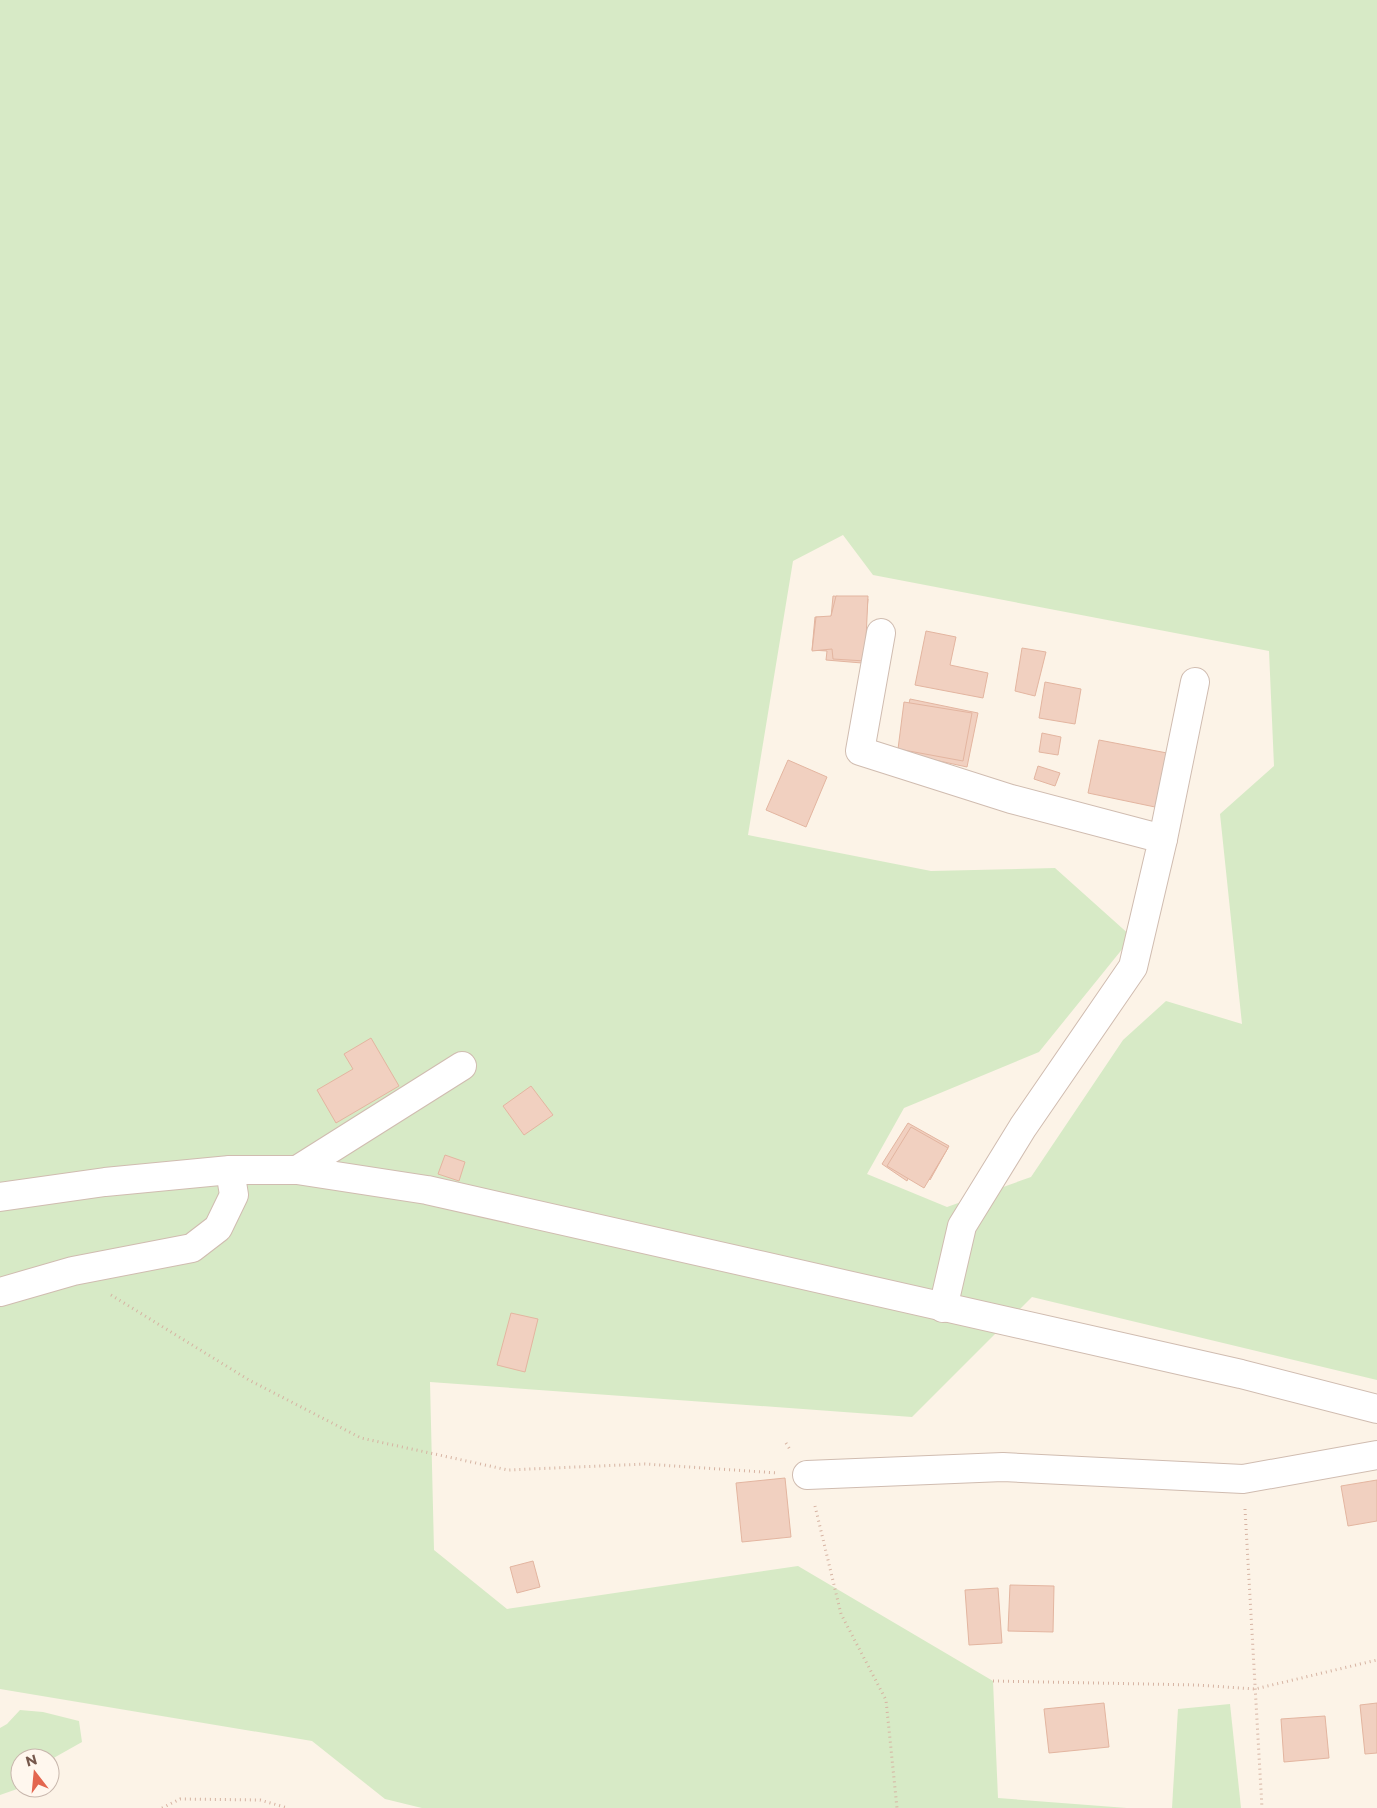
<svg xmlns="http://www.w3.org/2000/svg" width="1377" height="1808" font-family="Montserrat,sans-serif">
<rect width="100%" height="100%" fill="#fcf3e7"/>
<!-- green -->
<g fill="#d7eac6" fill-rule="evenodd">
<path d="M0 0H1377V1380L1032 1297 912 1417 430 1382 434 1550 507 1609 798 1566 993 1681 998 1798 1127 1808H422L385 1799 312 1741 0 1689ZM843 535 873 575 1269 651 1274 766 1220 814 1242 1024 1166 1001 1123 1040 1031 1177 947 1207 867 1174 904 1108 1039 1052 1132 937 1055 868 931 871 748 835 793 561Z"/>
<polygon points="1230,1704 1241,1808 1172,1808 1178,1709"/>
<polygon points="20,1710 43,1712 79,1721 82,1742 50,1760 50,1758 20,1758 20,1788 0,1795 0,1728 7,1724"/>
</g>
<!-- building -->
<g fill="#f1d0c0" stroke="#e3b5a0">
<polygon points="833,596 868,599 862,663 826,660 827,651 812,650 815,617 831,618"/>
<polygon points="836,596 868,596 865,661 833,659 832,649 812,651 816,617 831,616"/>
<polygon points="926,631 956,637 950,665 988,673 983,698 915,685"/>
<polygon points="1022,648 1046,652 1035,696 1015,691"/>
<polygon points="1045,682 1081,689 1075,724 1039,718"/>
<polygon points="910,699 978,713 967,767 898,752"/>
<polygon points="904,702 972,713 963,761 898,749"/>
<polygon points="1042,733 1061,737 1058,755 1039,752"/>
<polygon points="1099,740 1167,753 1155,807 1088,793"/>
<polygon points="788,760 827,777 806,827 766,810"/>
<polygon points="1038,766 1060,773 1055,786 1034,779"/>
<polygon points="371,1038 399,1086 336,1123 317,1090 353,1069 344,1054"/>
<polygon points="531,1086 553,1115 524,1135 503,1106"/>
<polygon points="908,1123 949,1146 930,1180 914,1164 907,1181 882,1164"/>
<polygon points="911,1127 948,1148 924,1188 887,1166"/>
<polygon points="445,1155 465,1162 459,1181 438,1174"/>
<polygon points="511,1313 538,1319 525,1372 497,1365"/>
<polygon points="785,1478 791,1537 742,1542 736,1483"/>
<polygon points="1377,1480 1377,1521 1348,1526 1341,1486"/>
<polygon points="533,1561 540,1587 517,1593 510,1567"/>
<polygon points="1010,1585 1054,1586 1053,1632 1008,1631"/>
<polygon points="998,1588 1002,1643 969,1645 965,1590"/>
<polygon points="1104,1703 1109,1747 1049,1753 1044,1709"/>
<polygon points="1377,1703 1377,1753 1365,1754 1360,1705"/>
<polygon points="1325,1716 1329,1758 1284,1762 1281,1719"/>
</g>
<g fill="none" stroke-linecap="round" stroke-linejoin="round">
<!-- minor casing -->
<g stroke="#d0bcb0" stroke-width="30">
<g id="minor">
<polyline points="881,633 860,751 1011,799 1163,839 1133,967 1023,1127 962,1226 943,1308"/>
<polyline points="1163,839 1195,682"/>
<polyline points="297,1170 462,1066"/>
<polyline points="0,1197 105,1182 230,1170 297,1170 427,1190 1241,1374 1377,1409"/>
<polyline points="0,1292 73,1271 192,1248 218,1228 234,1195 230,1170"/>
<polyline points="807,1475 1003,1467 1243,1479 1377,1455"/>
</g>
</g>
<!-- path -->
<g stroke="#d6b3a2" stroke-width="3" stroke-dasharray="1 4" stroke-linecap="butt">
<polyline points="111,1295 249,1380 361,1438 508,1470 645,1464 778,1473"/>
<polyline points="786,1443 791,1451"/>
<polyline points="815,1506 841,1614 886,1700 897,1808"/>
<polyline points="1245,1509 1262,1808"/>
<polyline points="993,1681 1197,1685 1255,1689 1377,1660"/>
<polyline points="162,1808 180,1799 260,1800 288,1808"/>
</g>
<!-- minor -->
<use href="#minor" stroke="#fff" stroke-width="28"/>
</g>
<!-- north arrow -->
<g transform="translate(35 1773) rotate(344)"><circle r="24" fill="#fff7ee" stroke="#c8b7ad"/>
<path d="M0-4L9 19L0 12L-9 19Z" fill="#e3664f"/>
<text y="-8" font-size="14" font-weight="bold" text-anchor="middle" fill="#76584c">N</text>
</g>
</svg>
